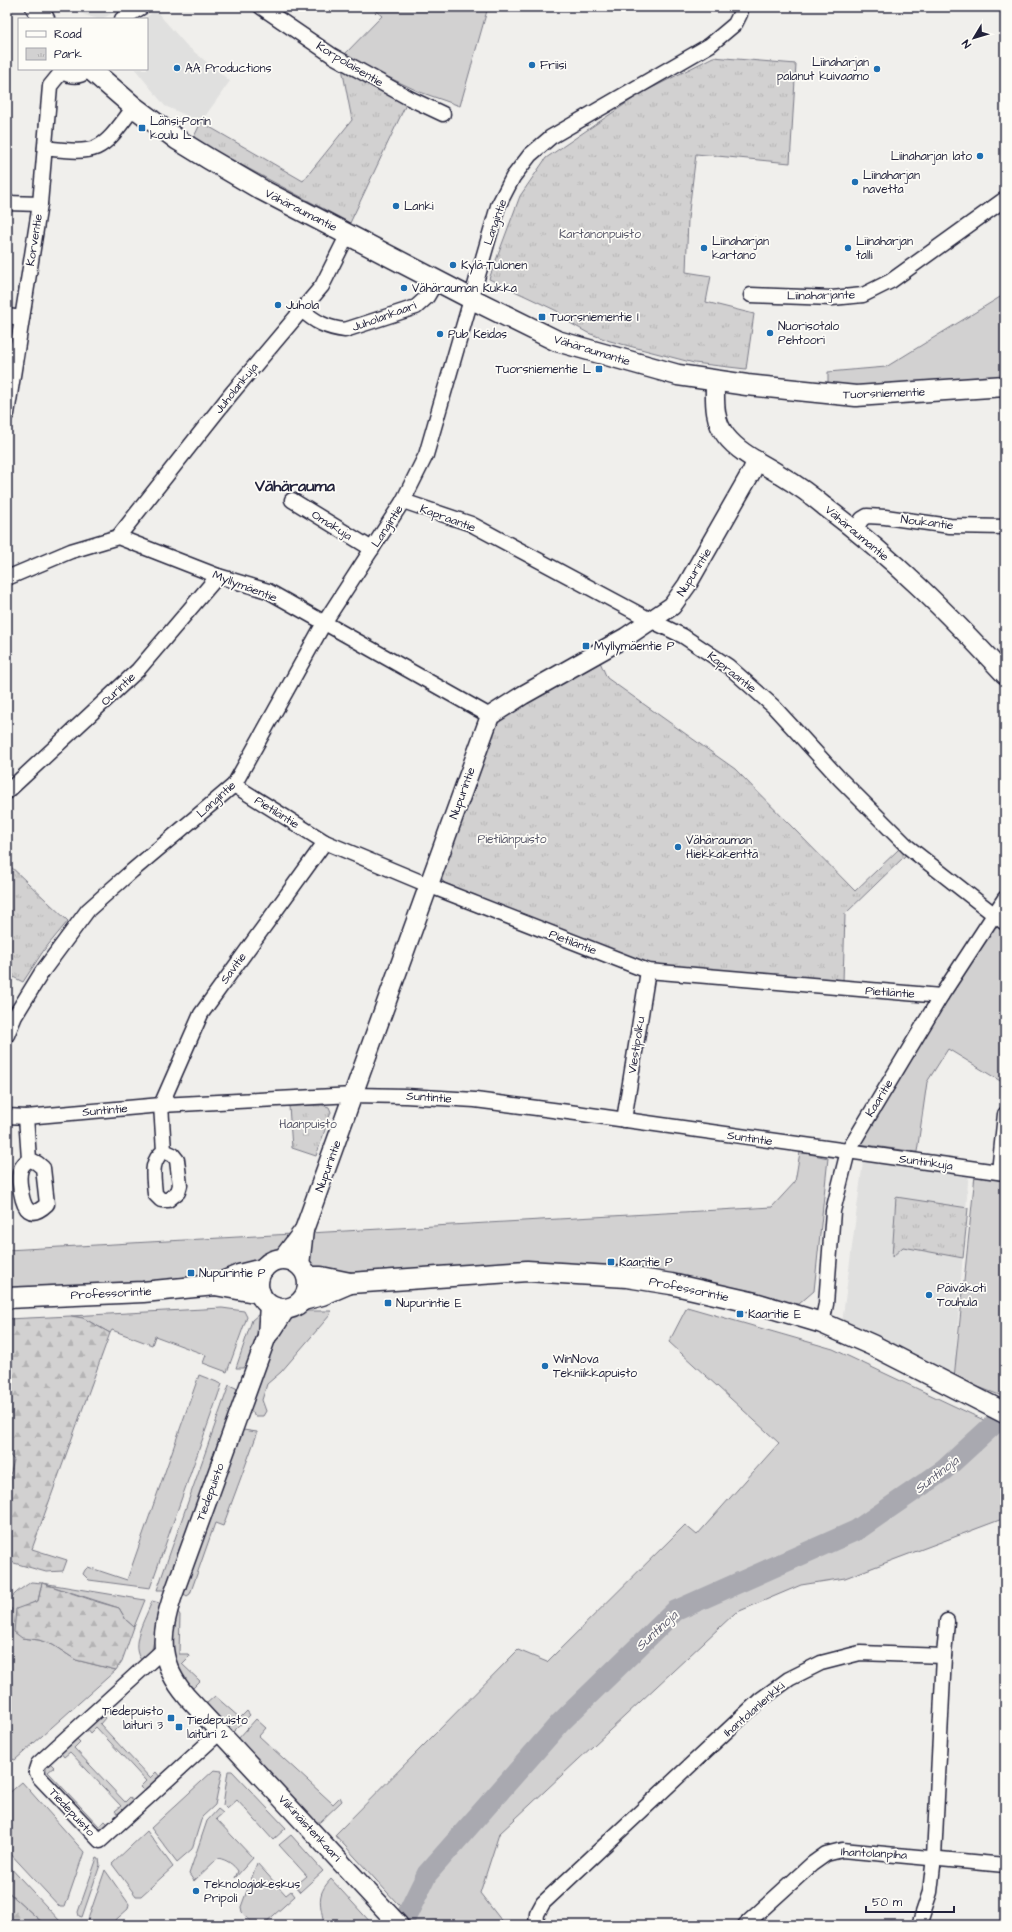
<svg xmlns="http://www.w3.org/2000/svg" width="1012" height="1932" font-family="'Architects Daughter',sans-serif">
<defs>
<pattern id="forest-firs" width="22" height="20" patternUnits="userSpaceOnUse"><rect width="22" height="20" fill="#d2d1d1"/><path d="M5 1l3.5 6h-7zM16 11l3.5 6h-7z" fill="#b4b3b4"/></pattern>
<pattern id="park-tufts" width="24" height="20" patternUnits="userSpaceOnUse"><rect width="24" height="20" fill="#d2d1d1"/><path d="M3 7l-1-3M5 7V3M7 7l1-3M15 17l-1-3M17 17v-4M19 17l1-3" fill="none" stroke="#b4b3b4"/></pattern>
</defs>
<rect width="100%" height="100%" fill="#f0efec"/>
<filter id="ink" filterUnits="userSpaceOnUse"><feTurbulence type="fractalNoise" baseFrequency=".025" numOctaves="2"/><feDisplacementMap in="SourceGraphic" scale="8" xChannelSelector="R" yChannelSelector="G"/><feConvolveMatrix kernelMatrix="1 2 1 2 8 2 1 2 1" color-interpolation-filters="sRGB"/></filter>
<g filter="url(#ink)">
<!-- built -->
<g fill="#e0e0df">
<polygon points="74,7 123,7 102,19 97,19 77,12"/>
<polygon points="156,11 187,46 230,81 201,122 165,106 135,69 147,69 147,19 142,19"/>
<polygon points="864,1154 969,1168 954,1378 841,1331"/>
</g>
<!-- grass -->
<g fill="#d2d1d1" stroke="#7a7a86">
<polygon points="371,7 488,7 460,106 420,92 343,56 382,16"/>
<polygon points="1005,294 1005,381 828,393 828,372 886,367"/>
<polygon points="989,921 1005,932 1005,1075 1002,1082 948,1049 927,1082 917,1152 852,1143"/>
<polygon points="800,1152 828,1158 814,1291 799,1304 542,1272 321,1277 288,1244 207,1286 7,1296 7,1250 772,1207 795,1182"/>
<polygon points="975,1175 1005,1180 1005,1397 954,1378"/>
<polygon points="687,1307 833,1349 1005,1430 1005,1518 845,1578 801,1585 735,1613 499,1834 480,1893 505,1925 417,1925 335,1835 518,1650 547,1662 685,1525 697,1535 779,1443 669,1342"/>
<polygon points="222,1308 244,1311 247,1317 227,1372 203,1363 206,1355 155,1336 152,1345 112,1330 110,1333 83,1318 71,1316"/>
<polygon points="289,1311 331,1311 330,1315 281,1372 267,1384 262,1400 266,1411 263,1416 255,1416 251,1410 251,1403 282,1316"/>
<polygon points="259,1314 263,1315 264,1321 247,1366 243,1368 236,1368 252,1320"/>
<polygon points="199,1375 222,1384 150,1588 89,1580 83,1574 85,1570 88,1567 127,1580"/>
<polygon points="229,1385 236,1388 239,1394 165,1590 157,1590"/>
<polygon points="243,1430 257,1432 257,1434 223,1526 215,1523 190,1594 187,1596 181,1592 239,1433"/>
<path d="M31 1582 42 1583 145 1600 134 1627 126 1620 119 1608 42 1583 38 1601 28 1605 22 1638 39 1640 53 1645 76 1660 116 1670 15 1760 7 1757V1623L12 1609 7 1607C8 1596 23 1588 31 1582Z"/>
<path d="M152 1601 159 1603 162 1609 151 1653 142 1661C128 1645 146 1618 152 1601Z"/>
<polygon points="177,1611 180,1615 179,1654 188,1654 189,1657 182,1664 200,1681 193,1688 189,1687 175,1664 169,1638"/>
<polygon points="215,1696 240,1718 247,1711 250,1715 233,1732 230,1733 206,1706 207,1703"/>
<polygon points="101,1714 105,1718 100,1724 150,1778 156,1772 160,1777 144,1791 140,1787 146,1781 96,1727 90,1733 86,1728"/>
<polygon points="256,1719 266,1728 259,1736 333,1804 340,1797 342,1801 320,1822 314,1822 238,1739"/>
<polygon points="76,1738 80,1742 74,1748 125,1802 130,1797 135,1801 119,1816 115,1811 121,1806 70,1752 64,1757 60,1752"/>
<polygon points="49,1762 54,1767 48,1772 99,1826 105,1821 108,1824 107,1827 97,1829 46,1775 46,1765"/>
<polygon points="214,1770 222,1771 215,1805 202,1817 192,1849 177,1862 151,1828"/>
<polygon points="228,1771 232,1771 286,1828 273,1840 237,1800 227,1809 223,1805"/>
<polygon points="22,1782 84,1852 65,1907 60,1907 7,1850 7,1795"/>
<path d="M218 1809 223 1813 216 1819 253 1858 235 1878 238 1871C233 1864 227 1860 218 1858L194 1881 189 1874 207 1821Z"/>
<polygon points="147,1831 173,1867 141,1896 136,1896 112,1864"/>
<polygon points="291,1835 323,1871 300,1892 295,1886 307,1876 279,1845"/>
<polygon points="97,1858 99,1859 100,1865 82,1917 79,1916 78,1912"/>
<polygon points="257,1863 286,1895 291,1891 295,1896 263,1925 254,1925 242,1912 241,1907"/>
<polygon points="7,1864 60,1921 58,1925 45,1925 7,1891"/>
<polygon points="105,1870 129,1904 128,1909 110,1925 86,1925"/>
<path d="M331 1879 373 1925H324C321 1904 315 1896 331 1879Z"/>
</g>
<!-- forest -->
<g fill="url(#forest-firs)" stroke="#7a7a86">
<polygon points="71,1316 83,1318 110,1333 32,1549 67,1560 63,1571 46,1572 7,1561 7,1480 11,1472 14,1460 7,1452 7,1319"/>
<polygon points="42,1583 98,1602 119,1608 126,1620 134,1627 122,1661 116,1670 76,1660 53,1645 39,1640 22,1638 14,1632 16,1609 38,1601"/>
<polygon points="7,1891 45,1925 7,1925"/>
</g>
<!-- park -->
<g fill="url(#park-tufts)" stroke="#7a7a86">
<polygon points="713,57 796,64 790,163 696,154 688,219 686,272 711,276 706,302 754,314 746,369 694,363 610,341 588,333 570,323 557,311 489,279 520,196 546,158 640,94"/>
<polygon points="342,68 409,98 350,223 193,139 201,122 303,181 352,120"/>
<polygon points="600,662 607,678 735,769 855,891 899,849 906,855 845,914 843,982 648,964 446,884 442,880 440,874 493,730 503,717 515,707"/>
<polygon points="7,863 68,921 44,950 23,982 7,974"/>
<polygon points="322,1105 329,1107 331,1112 316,1156 292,1148 289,1106"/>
<polygon points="896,1197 968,1208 963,1258 903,1247 892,1257"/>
</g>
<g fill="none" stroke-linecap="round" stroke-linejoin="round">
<!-- river -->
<polyline stroke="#a9a9b0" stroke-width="21" points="402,1925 427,1874 560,1723 675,1611 857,1530 944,1470 1005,1414"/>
<!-- minor casing -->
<g stroke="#22223b" stroke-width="17">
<g id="minor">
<polyline points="261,7 333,56 409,98 443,114"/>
<polyline points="122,19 142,7"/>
<path d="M45 148C101 155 101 151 134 107"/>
<polyline points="7,203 40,204"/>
<polyline points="751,295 832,298 863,295 891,281 1005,199"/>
<path d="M302 310C315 322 327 328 345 330L416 307 427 297 437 280"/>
<polyline points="7,316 22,318"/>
<polyline points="7,414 40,204 50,86 63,70"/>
<polyline points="292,500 372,549"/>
<polyline points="403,501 471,524 652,621 683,636 728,666 773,706 840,779 908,847 1005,923"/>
<polyline points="855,530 862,519 867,516 885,517 950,526 1005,527"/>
<polyline points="118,537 231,394 322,286 348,234"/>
<polyline points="7,578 71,551 118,537 218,576 268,591 490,716"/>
<polyline points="234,785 325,842 428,885 648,971 941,996"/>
<polyline points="7,792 138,670 218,576"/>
<polyline points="7,1035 15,1016 42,972 88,910 132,871 234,785 324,623 403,501 426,455 498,206 513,177 530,155 551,137 710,45 735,24 740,14 740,7"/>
<polyline points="7,1116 26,1117 161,1105 353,1095 405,1096 475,1100 576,1113 1005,1173"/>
<path d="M26 1117 29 1159C26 1162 22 1165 21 1169 18 1177 20 1184 21 1192 24 1209 30 1220 47 1204L43 1168 37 1163 29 1159"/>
<polyline points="624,1120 648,971"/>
<path d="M164 1151 173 1155 177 1160 180 1185 178 1192 168 1200H161L155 1194C154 1178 149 1161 164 1151L161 1105 201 1014 325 842"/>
<polyline points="999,1172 1005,1114"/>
<polyline points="822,1323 826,1304 833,1211 848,1151 941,996 1005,898"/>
<polyline points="163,1650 38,1764 36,1770 39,1777 100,1841 220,1732"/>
<polyline points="944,1656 947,1621"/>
<polyline points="536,1925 537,1914 543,1903 760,1700 789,1679 821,1663 860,1653 944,1656 934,1857 930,1892 919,1925"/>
<polyline points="745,1925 812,1864 826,1854 842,1850 1005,1865"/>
</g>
</g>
<!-- tertiary casing -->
<g stroke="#22223b" stroke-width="21">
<g id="tertiary">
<path d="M715 381C715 400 713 420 726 436 740 454 764 464 782 476 797 485 811 495 824 506 891 556 949 614 1005 675"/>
<polyline points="282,1259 304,1230"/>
<polyline points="300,1265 304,1230 490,716 523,695 626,637 672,606 687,585 752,471 756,460"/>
<path d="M269 1305 267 1336 172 1598C159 1637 159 1664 187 1697L399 1925"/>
<polyline points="267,1336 274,1328 286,1309"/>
</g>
</g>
<!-- secondary casing -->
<g stroke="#22223b" stroke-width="23">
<g id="secondary">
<polyline points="36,7 44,19"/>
<path d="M63 69C70 73 77 75 85 69"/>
<polyline points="90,69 134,107 178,140 209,159 262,190 470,298 557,341 678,375 747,385 856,396 1005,386"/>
<circle cx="283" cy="1284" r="25"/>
<polyline points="308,1277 321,1277 350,1283 527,1271 627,1277 671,1284 755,1303 822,1323 872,1345 1005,1413"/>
<polyline points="215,1285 260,1293"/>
<polyline points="7,1298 143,1292 215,1285 239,1275 263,1269"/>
<polyline points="303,1300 322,1295 350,1283"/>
</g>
</g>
<!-- minor -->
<use href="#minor" stroke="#fdfcf7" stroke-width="14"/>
<!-- tertiary -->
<use href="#tertiary" stroke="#fdfcf7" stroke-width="18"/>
<!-- secondary -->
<use href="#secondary" stroke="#fdfcf7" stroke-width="20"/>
</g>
</g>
<!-- markers -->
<g fill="#1f6fb2" stroke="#fdfcf7" stroke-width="1.5">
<circle cx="532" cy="65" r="4"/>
<circle cx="177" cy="68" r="4"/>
<circle cx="877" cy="69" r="4"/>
<rect x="138" y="124" width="8" height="8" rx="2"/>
<circle cx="980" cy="156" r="4"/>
<circle cx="855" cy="182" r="4"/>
<circle cx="396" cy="206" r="4"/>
<circle cx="704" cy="248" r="4"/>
<circle cx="848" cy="248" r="4"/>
<circle cx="453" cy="265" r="4"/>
<circle cx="404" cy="288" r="4"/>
<circle cx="278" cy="305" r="4"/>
<rect x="538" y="313" width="8" height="8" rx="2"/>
<circle cx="770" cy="333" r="4"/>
<circle cx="440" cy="334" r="4"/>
<rect x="595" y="365" width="8" height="8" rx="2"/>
<rect x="582" y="642" width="8" height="8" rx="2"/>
<circle cx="678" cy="847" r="4"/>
<rect x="607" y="1258" width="8" height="8" rx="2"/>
<rect x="187" y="1269" width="8" height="8" rx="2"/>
<circle cx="929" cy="1295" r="4"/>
<rect x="384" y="1299" width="8" height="8" rx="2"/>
<rect x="736" y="1310" width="8" height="8" rx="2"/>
<circle cx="545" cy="1366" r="4"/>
<rect x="167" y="1714" width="8" height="8" rx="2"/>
<rect x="175" y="1723" width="8" height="8" rx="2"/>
<circle cx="196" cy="1891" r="4"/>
</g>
<g text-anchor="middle" stroke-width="3.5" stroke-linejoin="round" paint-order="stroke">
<!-- poi labels -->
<g font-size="12" fill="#22223b" stroke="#fdfcf7" text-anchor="start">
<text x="869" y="66" text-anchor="end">Liinaharjan<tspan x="869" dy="14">palanut kuivaamo</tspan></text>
<text x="540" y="69">Friisi</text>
<text x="185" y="72">AA Productions</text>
<text x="150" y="125">Länsi-Porin<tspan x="150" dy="14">koulu L</tspan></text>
<text x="972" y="160" text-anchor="end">Liinaharjan lato</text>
<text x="863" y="179">Liinaharjan<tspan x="863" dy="14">navetta</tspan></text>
<text x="404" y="210">Lanki</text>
<text x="712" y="245">Liinaharjan<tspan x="712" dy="14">kartano</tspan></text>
<text x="856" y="245">Liinaharjan<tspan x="856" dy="14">talli</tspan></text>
<text x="461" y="269">Kylä-Tulonen</text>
<text x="412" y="292">Vähärauman Kukka</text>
<text x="286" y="309">Juhola</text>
<text x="550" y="321">Tuorsniementie I</text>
<text x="778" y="330">Nuorisotalo<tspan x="778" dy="14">Pehtoori</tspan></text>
<text x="448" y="338">Pub Keidas</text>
<text x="591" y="373" text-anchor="end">Tuorsniementie L</text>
<text x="594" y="650">Myllymäentie P</text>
<text x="686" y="844">Vähärauman<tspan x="686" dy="14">Hiekkakenttä</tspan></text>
<text x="619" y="1266">Kaaritie P</text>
<text x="199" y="1277">Nupurintie P</text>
<text x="937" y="1292">Päiväkoti<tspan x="937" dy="14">Touhula</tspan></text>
<text x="396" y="1307">Nupurintie E</text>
<text x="748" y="1318">Kaaritie E</text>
<text x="553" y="1363">WinNova<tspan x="553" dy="14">Tekniikkapuisto</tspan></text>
<text x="163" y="1715" text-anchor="end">Tiedepuisto<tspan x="163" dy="14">laituri 3</tspan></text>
<text x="187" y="1724">Tiedepuisto<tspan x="187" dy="14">laituri 2</tspan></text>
<text x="204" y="1888">Teknologiakeskus<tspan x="204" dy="14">Pripoli</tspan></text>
</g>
<!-- street labels -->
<g font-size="12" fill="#22223b" stroke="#fdfcf7">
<text transform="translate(350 64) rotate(31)" y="4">Korpolaisentie</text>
<text transform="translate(301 210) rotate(27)" y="4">Vähäraumantie</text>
<text transform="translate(495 222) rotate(-71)" y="4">Langintie</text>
<text transform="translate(34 240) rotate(-81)" y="4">Korventie</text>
<text transform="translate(821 295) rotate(-1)" y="4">Liinaharjante</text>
<text transform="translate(384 316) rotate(-20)" y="4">Juholankaari</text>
<text transform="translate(592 350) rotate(17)" y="4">Vähäraumantie</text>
<text transform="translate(236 388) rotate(-51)" y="4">Juholankuja</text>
<text transform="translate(884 393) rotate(-2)" y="4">Tuorsniementie</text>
<text transform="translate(448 518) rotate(20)" y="4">Kapraantie</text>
<text transform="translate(927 522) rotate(7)" y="4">Noukantie</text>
<text transform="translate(332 525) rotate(32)" y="4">Omakuja</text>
<text transform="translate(387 526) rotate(-57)" y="4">Langintie</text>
<text transform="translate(857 533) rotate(40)" y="4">Vähäraumantie</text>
<text transform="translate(694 572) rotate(-58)" y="4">Nupurintie</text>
<text transform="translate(245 586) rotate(21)" y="4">Myllymäentie</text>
<text transform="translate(732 672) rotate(38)" y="4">Kapraantie</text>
<text transform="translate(118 689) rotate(-43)" y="4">Ourintie</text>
<text transform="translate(462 793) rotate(-70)" y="4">Nupurintie</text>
<text transform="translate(216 799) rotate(-42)" y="4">Langintie</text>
<text transform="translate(277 812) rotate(32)" y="4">Pietiläntie</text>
<text transform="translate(573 942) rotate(21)" y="4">Pietiläntie</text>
<text transform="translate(233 968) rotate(-54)" y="4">Savitie</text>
<text transform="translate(890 992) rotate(4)" y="4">Pietiläntie</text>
<text transform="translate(636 1045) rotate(-81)" y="4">Viestipolku</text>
<text transform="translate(429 1097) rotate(4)" y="4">Suntintie</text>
<text transform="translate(879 1098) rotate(-59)" y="4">Kaaritie</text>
<text transform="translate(105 1110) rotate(-5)" y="4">Suntintie</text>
<text transform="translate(750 1138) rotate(8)" y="4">Suntintie</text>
<text transform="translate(926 1162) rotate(8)" y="4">Suntinkuja</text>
<text transform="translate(328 1166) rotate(-70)" y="4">Nupurintie</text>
<text transform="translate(689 1289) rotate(12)" y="4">Professorintie</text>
<text transform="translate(111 1293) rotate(-3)" y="4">Professorintie</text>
<text transform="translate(210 1492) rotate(-70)" y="4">Tiedepuisto</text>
<text transform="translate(754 1709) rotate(-41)" y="4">Ihantolanlenkki</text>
<text transform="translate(72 1812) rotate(47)" y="4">Tiedepuisto</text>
<text transform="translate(310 1828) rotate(47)" y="4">Viikinäistenkaari</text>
<text transform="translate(874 1853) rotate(3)" y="4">Ihantolanpiha</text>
</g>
<!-- park labels -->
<g font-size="12" fill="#575768" stroke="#fdfcf7">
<text x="600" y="238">Kartanonpuisto</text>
<text x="512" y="843">Pietilänpuisto</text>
<text x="308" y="1128">Haanpuisto</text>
</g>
<!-- water labels -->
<g font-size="13" font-style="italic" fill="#58586a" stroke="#fdfcf7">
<text transform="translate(936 1474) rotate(-38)" y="5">Suntinoja</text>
<text transform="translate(656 1630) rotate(-43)" y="5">Suntinoja</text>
</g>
<!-- district labels -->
<g font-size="16" font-weight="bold" fill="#22223b" stroke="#fdfcf7">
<text x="295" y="491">Vähärauma</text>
</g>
</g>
<!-- margin -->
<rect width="1012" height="1932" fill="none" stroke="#fdfcf7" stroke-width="24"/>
<rect x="12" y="12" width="988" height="1908" fill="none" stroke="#22223b" stroke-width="1.5" filter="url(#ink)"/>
<!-- legend -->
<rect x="18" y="18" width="130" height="52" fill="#fdfcf7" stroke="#a5a5ac"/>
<rect x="26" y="31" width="20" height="6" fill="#fdfcf7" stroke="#a5a5ac"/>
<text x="54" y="38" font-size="12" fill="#22223b">Road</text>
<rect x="26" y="48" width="20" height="12" fill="url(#park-tufts)" stroke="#a5a5ac"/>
<text x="54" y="58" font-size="12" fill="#22223b">Park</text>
<!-- north arrow -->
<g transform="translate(974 38) rotate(232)" stroke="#fdfcf7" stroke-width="3" paint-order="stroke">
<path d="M0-3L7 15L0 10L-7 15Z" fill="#22223b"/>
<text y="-6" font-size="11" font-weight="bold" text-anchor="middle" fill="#22223b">N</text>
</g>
<!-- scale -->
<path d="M866 1906v6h88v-6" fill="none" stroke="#22223b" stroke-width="2"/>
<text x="872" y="1906" font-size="12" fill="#22223b" stroke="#fdfcf7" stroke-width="3" paint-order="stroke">50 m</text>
</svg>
